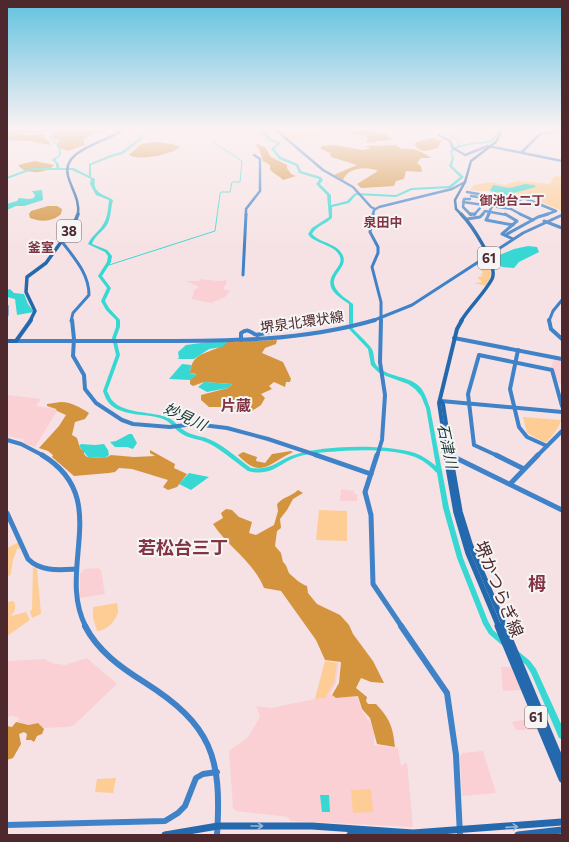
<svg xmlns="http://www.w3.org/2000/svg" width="569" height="842" font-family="Commissioner,'Noto Sans JP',sans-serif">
<rect width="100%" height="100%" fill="#f6e2e4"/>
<!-- built -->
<g fill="#fad0d4">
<polygon points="200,279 219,281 226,280 227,282 223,289 230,291 225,297 211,303 191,299 193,296 194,290 199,287 186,281 199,281"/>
<polygon points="554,358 562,360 562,384 558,383 551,368"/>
<polygon points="7,395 41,399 36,406 56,409 57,411 35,447 24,443 23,439 7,436"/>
<polygon points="341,489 354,491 354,494 357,494 357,501 340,501"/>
<polygon points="98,568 101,570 105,594 80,598 80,574 84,569"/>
<polygon points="87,658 117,684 74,725 68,727 44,728 18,722 19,717 10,716 7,719 7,661 45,659 50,662 53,659 50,663 65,665"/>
<polygon points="325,661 339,663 336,683 330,694 335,698 358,696 361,709 371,724 374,734 374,745 398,748 401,766 407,762 413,827 291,821 288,817 236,811 233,808 229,751 248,737 260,717 256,706 271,708 315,699"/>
<polygon points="501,667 512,667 521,690 503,691"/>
<polygon points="533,718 537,730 516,730 512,722"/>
<polygon points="483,751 496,793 462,796 460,756 463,753"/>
</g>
<!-- green -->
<g fill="#fdcd95">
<polygon points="260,130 326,130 331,131 330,133 332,134 320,134 290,141 276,131 268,134 262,133"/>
<path d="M555 176 562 177V211L534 199 517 195V199C508 202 507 197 500 194 491 190 478 191 470 190L474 185 491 182 504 185 518 181 550 184Z"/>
<path d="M485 261H488C492 271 492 278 486 286L474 283 482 282 477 277 484 276 481 275 483 272 481 271 480 264Z"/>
<path d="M523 417 561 420C559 429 552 435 547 442H544L527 433Z"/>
<polygon points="319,510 347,511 347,541 316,540"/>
<polygon points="19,542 21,548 17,549 13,560 11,574 7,578 7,548"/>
<polygon points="33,567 37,569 41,614 32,618 30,611 32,610"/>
<polygon points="13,601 15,603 15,610 11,616 26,612 30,620 7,636 7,602"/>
<path d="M117 603C118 606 118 610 118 612 116 621 106 631 97 631L93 618V607Z"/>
<polygon points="325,661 337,663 334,682 325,698 315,699"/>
<polygon points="116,778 113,793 95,792 97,779"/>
<polygon points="371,789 373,812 353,813 351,790"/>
</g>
<!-- forest -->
<g fill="#d4943d">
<polygon points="13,130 48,130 40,133 16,133 26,135 42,134 51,145 29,141 7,140 7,131"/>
<polygon points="57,130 104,130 103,132 90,135 83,140 85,145 68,151 57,147 59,140 53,138 54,132"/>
<polygon points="350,130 374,130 380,134 388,134 387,136 393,139 384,141 372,141 378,143 366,142 368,138 364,135 351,134"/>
<path d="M432 138 442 141 437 148C425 151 422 154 414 144L417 142Z"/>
<path d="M155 142 173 144 180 147C171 155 138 161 129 155L141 144Z"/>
<path d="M257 144 265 147 271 157 287 165V168L291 174 296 176 283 180C279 175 274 175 270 169V165L263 161 259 149 255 145Z"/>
<path d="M334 145 363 150 371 148 364 146 396 145 401 149C413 147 423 152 431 158H421L417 163 421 166 422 172 406 171 404 179 396 181 394 186 361 188 357 184 378 171C367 166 348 167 343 180L334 175 357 165 331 157 330 153 321 149V146Z"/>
<path d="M35 161 54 165C47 174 25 175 18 165Z"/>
<path d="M48 206H57L62 209 61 214C52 222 41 222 30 218L29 214 31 211Z"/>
<path d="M277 340 276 344 265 348 262 353 283 362 291 379 290 382H286L285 387 274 382 269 386 272 389 261 394 265 398 261 405 249 413 226 407H209L201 400V395L228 388 232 384 204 382 193 386 190 384V380L196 374 190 373C192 349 213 355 226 342Z"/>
<path d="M61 402C72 402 81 408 89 413L85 419 75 422 72 435 77 438 80 448 84 451V454L87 457 105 458 111 455 134 457 155 456 150 453V450L175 464 174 468 187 474 177 487 168 490 163 487 168 480 132 469 119 468 115 472 109 473 74 476 52 457 53 455 48 451 39 448 59 426 66 415 57 411 56 409 47 406V404Z"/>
<path d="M291 451 293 452C269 463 261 480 238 455L243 452 257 457 256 461 265 463 272 454Z"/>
<path d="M298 490 303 493 293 499 287 510 280 519 281 528 277 531 275 546 281 553 283 562C287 565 287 569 289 573 293 577 302 585 307 586L308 593 317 604 340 615 349 625 353 634 373 661 384 683 371 682 361 678 356 688 367 697 366 701 368 704H376C390 719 393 727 395 747L377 744 370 718 362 709 358 696 336 698 332 695 339 683 341 662 325 660 316 640 281 591 264 588C253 561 228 547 213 524L223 518 221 513 226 509 232 510 239 517 252 522 249 533 256 535 274 525 278 511 277 504C283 497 292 496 298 490Z"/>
<polygon points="16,722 29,725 38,723 44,729 42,734 37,736 34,742 31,740 26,740 27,734 24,732 19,734 21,744 13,758 7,760 7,726 12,727"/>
</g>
<!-- water -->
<g fill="#37d8d3">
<path d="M525 184 534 185 536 187 513 193 514 197C507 200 507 196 501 193 498 192 493 192 490 191L493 185 510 188Z"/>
<polygon points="42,190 43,200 24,206 16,206 7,210 7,204 17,201 19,198 29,199 34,198 35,195 32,191"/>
<polygon points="528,246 537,247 539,252 519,262 514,268 502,267 492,258 514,249"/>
<polygon points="10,289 14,293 24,294 28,304 34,312 17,315 15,299 7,297 7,290"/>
<polygon points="231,339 222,347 209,349 194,359 177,359 179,358 178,352 186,345"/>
<polygon points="182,364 191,365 190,373 197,375 190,380 169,379"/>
<polygon points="204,382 232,384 228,388 207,392 198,387"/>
<polygon points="129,434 132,434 137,443 133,449 127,447 115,447 110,442 116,441"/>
<polygon points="81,444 95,445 104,444 108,450 109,455 105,458 88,457 79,446"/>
<polygon points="189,473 209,477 191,490 179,484"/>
<polygon points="320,795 329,795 330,812 322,812"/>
</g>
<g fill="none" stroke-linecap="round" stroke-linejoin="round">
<!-- stream -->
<g stroke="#37d8d3" stroke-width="1">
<polyline points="439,130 458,140 458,145 460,146"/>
<polyline points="55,158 59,157"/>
<polyline points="106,266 215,231 220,194 221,192 230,192 232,182 240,182 242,161 213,142"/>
</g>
<!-- river -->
<g fill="#37d8d3" fill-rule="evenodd">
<path d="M55 130H57L52 134V138L60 147 61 155 55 160 59 164V167L61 168H74L89 176V164L110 155 121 152 140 138V133L146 130H148L142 134V139L123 154 112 157 91 165V177L95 179C92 193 103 194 113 200 111 207 111 216 108 223 104 231 95 235 92 244L107 250 112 256 111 262 102 276 111 288 105 301 109 308 120 320V327L116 338 120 355 107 391C109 394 110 397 111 399 122 414 149 411 166 417 174 419 178 427 185 431 193 436 203 436 211 440 226 447 238 459 251 468 271 471 278 460 294 455 323 445 386 444 415 453 423 456 430 461 436 466L426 408 421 396 415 389 408 384 386 376 378 372 371 365 368 349 349 329V304C336 295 323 287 335 271 338 267 342 262 340 257 337 247 323 245 315 240 312 239 310 237 308 234L312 228 329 217 327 195 316 184 319 180V179L299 173 296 166 279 159 271 149 277 143 269 141 267 137 259 134 258 130H260L261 133 269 135 271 139 280 142V144L274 149 281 157 298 164 301 171 321 177 323 180 320 184 331 195V205L347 201 355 193 396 195 411 188 449 186 460 177 449 166 452 158 450 151C461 141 477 144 491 140L498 130H500L493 142C480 145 463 143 452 152L454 158 452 166 464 177 451 188 412 190 396 197 356 195 349 203 332 207V218C326 224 316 226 312 234 320 243 336 243 342 254 350 267 329 274 335 287 339 295 347 299 353 304V329C357 333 370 345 372 349 375 355 373 362 377 366 389 378 407 375 419 386 425 392 427 400 430 408L449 508 463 558 488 621 493 630 507 642 508 644 507 646 505 647 503 646 489 634 483 624 457 558 443 508 437 473C430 466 422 459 412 456 388 448 351 450 327 452 317 453 306 454 297 457 278 464 271 477 248 471 235 462 222 450 208 443 200 439 190 439 182 434 175 430 171 422 163 419 147 413 127 417 112 406 107 402 105 397 103 391L116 355 112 338 116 327V320L106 310 101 301 107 288 98 276 107 262 108 256 105 252 88 244C92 235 100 231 104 223 108 216 108 208 109 200L96 195 90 184 91 179 72 170H37L29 171 7 179V177L28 169 37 168H57L56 167V164L52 160 59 155 58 147 50 138V134Z"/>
<polygon points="516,650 518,651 530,661 536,669 562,726 562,739 559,738 531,673 526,665 514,655 513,653 514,651"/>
</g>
<!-- secondary-far4 -->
<g stroke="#3f82c8" stroke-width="2.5">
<polyline points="276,130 323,170 353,187 371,207 375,209"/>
<polyline points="439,135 450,141 453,148 465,155 488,146 562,161"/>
<polyline points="522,152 540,134 562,130"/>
<polyline points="467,192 496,197 488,215"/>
<polyline points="471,196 516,202 524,198 556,211 545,215"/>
<polyline points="470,199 464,199 463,207 471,215"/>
<polyline points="463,202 511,209 522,215"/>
<polyline points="246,215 246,209 260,191 260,159 254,155"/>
<polyline points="373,215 374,210 379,207 452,189 465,182"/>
<polyline points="474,215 480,208"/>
<polyline points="482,215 485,211 507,215"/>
</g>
<!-- secondary-far3 -->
<g stroke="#3f82c8" stroke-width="3">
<polyline points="373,214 370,232 378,247 378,253 372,267 381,302 381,321"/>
<polyline points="470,214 475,214"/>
<polyline points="489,214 486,220 513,225"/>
<polyline points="505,214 517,221 502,234 513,239"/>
<polyline points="520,214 533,220"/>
<polyline points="467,219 480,217 483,214"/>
<polyline points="544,221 562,228"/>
<polyline points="507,234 538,217 548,214"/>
<path d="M63 243C75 259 89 274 89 295L73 313 71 321"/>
<polyline points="243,275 246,214"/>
<polyline points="7,306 7,315"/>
<polyline points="372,321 412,305 523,233 562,215"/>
<polyline points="549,321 553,311 562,300"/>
</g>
<!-- secondary-far2 -->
<g stroke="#3f82c8" stroke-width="4">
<polyline points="72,320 74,339 73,356 84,375 85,389 96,403 122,420 133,424 170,427 194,424 227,428 268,439 319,456"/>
<polyline points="549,320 551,329 562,339"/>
<polyline points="454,338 562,359"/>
<path d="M241 340V333C249 327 250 333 257 335L273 331"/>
<polyline points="16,341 47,341"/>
<path d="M134 341C215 341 297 343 375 320"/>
<polyline points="518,350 510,389 519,427 527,437 547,446"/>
<polyline points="441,401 562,412"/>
<polyline points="7,440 21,444 44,456"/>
<polyline points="449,455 452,456"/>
<polyline points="377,456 382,440 385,395 380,362 381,320"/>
<polyline points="498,456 474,445 468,394 479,355 552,370 562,406"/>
<polyline points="537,456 562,431"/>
</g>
<!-- secondary-far1 -->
<g stroke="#3f82c8" stroke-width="5">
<path d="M42 455C114 498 55 569 86 627"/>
<polyline points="316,455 371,474"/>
<polyline points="377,455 365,492 371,515 373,584 402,627"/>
<polyline points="450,455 562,510"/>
<polyline points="496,455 524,469"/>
<polyline points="510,484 538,455"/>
<path d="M7 513 28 559C41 572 59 570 76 569"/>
</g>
<!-- secondary -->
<g stroke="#3f82c8" stroke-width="6">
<path d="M85 626C98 651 120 667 144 682 212 725 222 757 217 835"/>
<polyline points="401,626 447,693 456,755 460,835"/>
<polyline points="7,825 165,821 178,813 185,806 196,778 203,774 217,772"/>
</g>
<!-- primary-far4 -->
<g stroke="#2469ad" stroke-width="2.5">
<path d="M78 215C80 200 72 190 68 176 61 149 106 143 122 130"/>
<polyline points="462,215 456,209 455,200 465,182 471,161 496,142 502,130"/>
</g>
<!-- primary-far3 -->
<g stroke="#2469ad" stroke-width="3.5">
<path d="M461 214C471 224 499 265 492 279 484 294 470 306 461 321"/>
<polyline points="30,321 35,311 26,292 27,277 46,263 74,224 78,214"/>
</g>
<!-- primary-far2 -->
<g stroke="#2469ad" stroke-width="4">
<polyline points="7,341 16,341 31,320"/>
<polyline points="441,401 443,404 451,456"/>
<polyline points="447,456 439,403 457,329 462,320"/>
</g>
<!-- primary-far1 -->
<g stroke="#2469ad" stroke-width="5.5">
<polyline points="446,455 456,512 468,553 499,627"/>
<polyline points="450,455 460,512 470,544 505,627"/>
</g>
<!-- primary -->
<g stroke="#2469ad" stroke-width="7">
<polyline points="498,626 562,779"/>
<polyline points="504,626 562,764"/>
<polyline points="165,835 218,826 312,826 413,833 562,822"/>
<polyline points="350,835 387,834"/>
<polyline points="518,835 562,830"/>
</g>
<!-- secondary-bridge -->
<polyline stroke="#3f82c8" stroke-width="4" points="47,341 134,341"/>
</g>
<!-- one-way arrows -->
<defs><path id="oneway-shaft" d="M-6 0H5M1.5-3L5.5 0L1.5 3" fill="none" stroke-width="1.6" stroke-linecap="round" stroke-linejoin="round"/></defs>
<g stroke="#97b6d5">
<use href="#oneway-shaft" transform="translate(257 826)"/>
<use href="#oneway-shaft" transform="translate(512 827) rotate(-4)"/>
</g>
<!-- sky -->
<linearGradient id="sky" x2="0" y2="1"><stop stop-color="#61c2e0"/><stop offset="0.52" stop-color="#fbf2f3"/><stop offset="1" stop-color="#fbf2f3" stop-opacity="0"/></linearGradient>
<rect width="569" height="248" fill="url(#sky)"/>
<g text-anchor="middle" stroke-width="4" stroke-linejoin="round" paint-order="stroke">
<!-- far-neighbourhood labels -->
<g font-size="13" font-weight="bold" fill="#833443" stroke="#f5f5f5">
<text x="512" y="205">御池台二丁</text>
<text x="383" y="227">泉田中</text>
<text x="41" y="252">釜室</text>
</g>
<!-- shield labels -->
<g fill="#f5f5f5" stroke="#7f6669" stroke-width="1">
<rect x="57" y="220" width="24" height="22" rx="3"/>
<rect x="478" y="247" width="22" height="22" rx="3"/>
<rect x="525" y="706" width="22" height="22" rx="3"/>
</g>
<g font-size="13" font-weight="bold" fill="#4d282d">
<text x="69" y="236">38</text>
<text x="489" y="263">61</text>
<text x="536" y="722">61</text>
</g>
<!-- street labels -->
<g font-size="14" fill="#4d282d" stroke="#f5f5f5">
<text transform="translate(302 322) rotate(-8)" y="5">堺泉北環状線</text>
</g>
<!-- neighbourhood labels -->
<g font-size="15" font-weight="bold" fill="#833443" stroke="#f5f5f5">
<text x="236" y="411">片蔵</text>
</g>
<!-- water labels -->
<g font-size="15" font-style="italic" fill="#1a3432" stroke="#f5f5f5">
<text transform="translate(185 417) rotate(25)" y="5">妙見川</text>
<text transform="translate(447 446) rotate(78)" y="5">石津川</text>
</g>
<!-- near-street labels -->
<g font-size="17" fill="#4d282d" stroke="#f5f5f5">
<text transform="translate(499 589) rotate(68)" y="6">堺かつらぎ線</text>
</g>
<!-- near-neighbourhood labels -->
<g font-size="18" font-weight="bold" fill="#833443" stroke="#f5f5f5">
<text x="183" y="554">若松台三丁</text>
<text x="537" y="590">栂</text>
</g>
</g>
<!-- border -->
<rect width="569" height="842" fill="none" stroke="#4d282d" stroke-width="16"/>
</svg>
